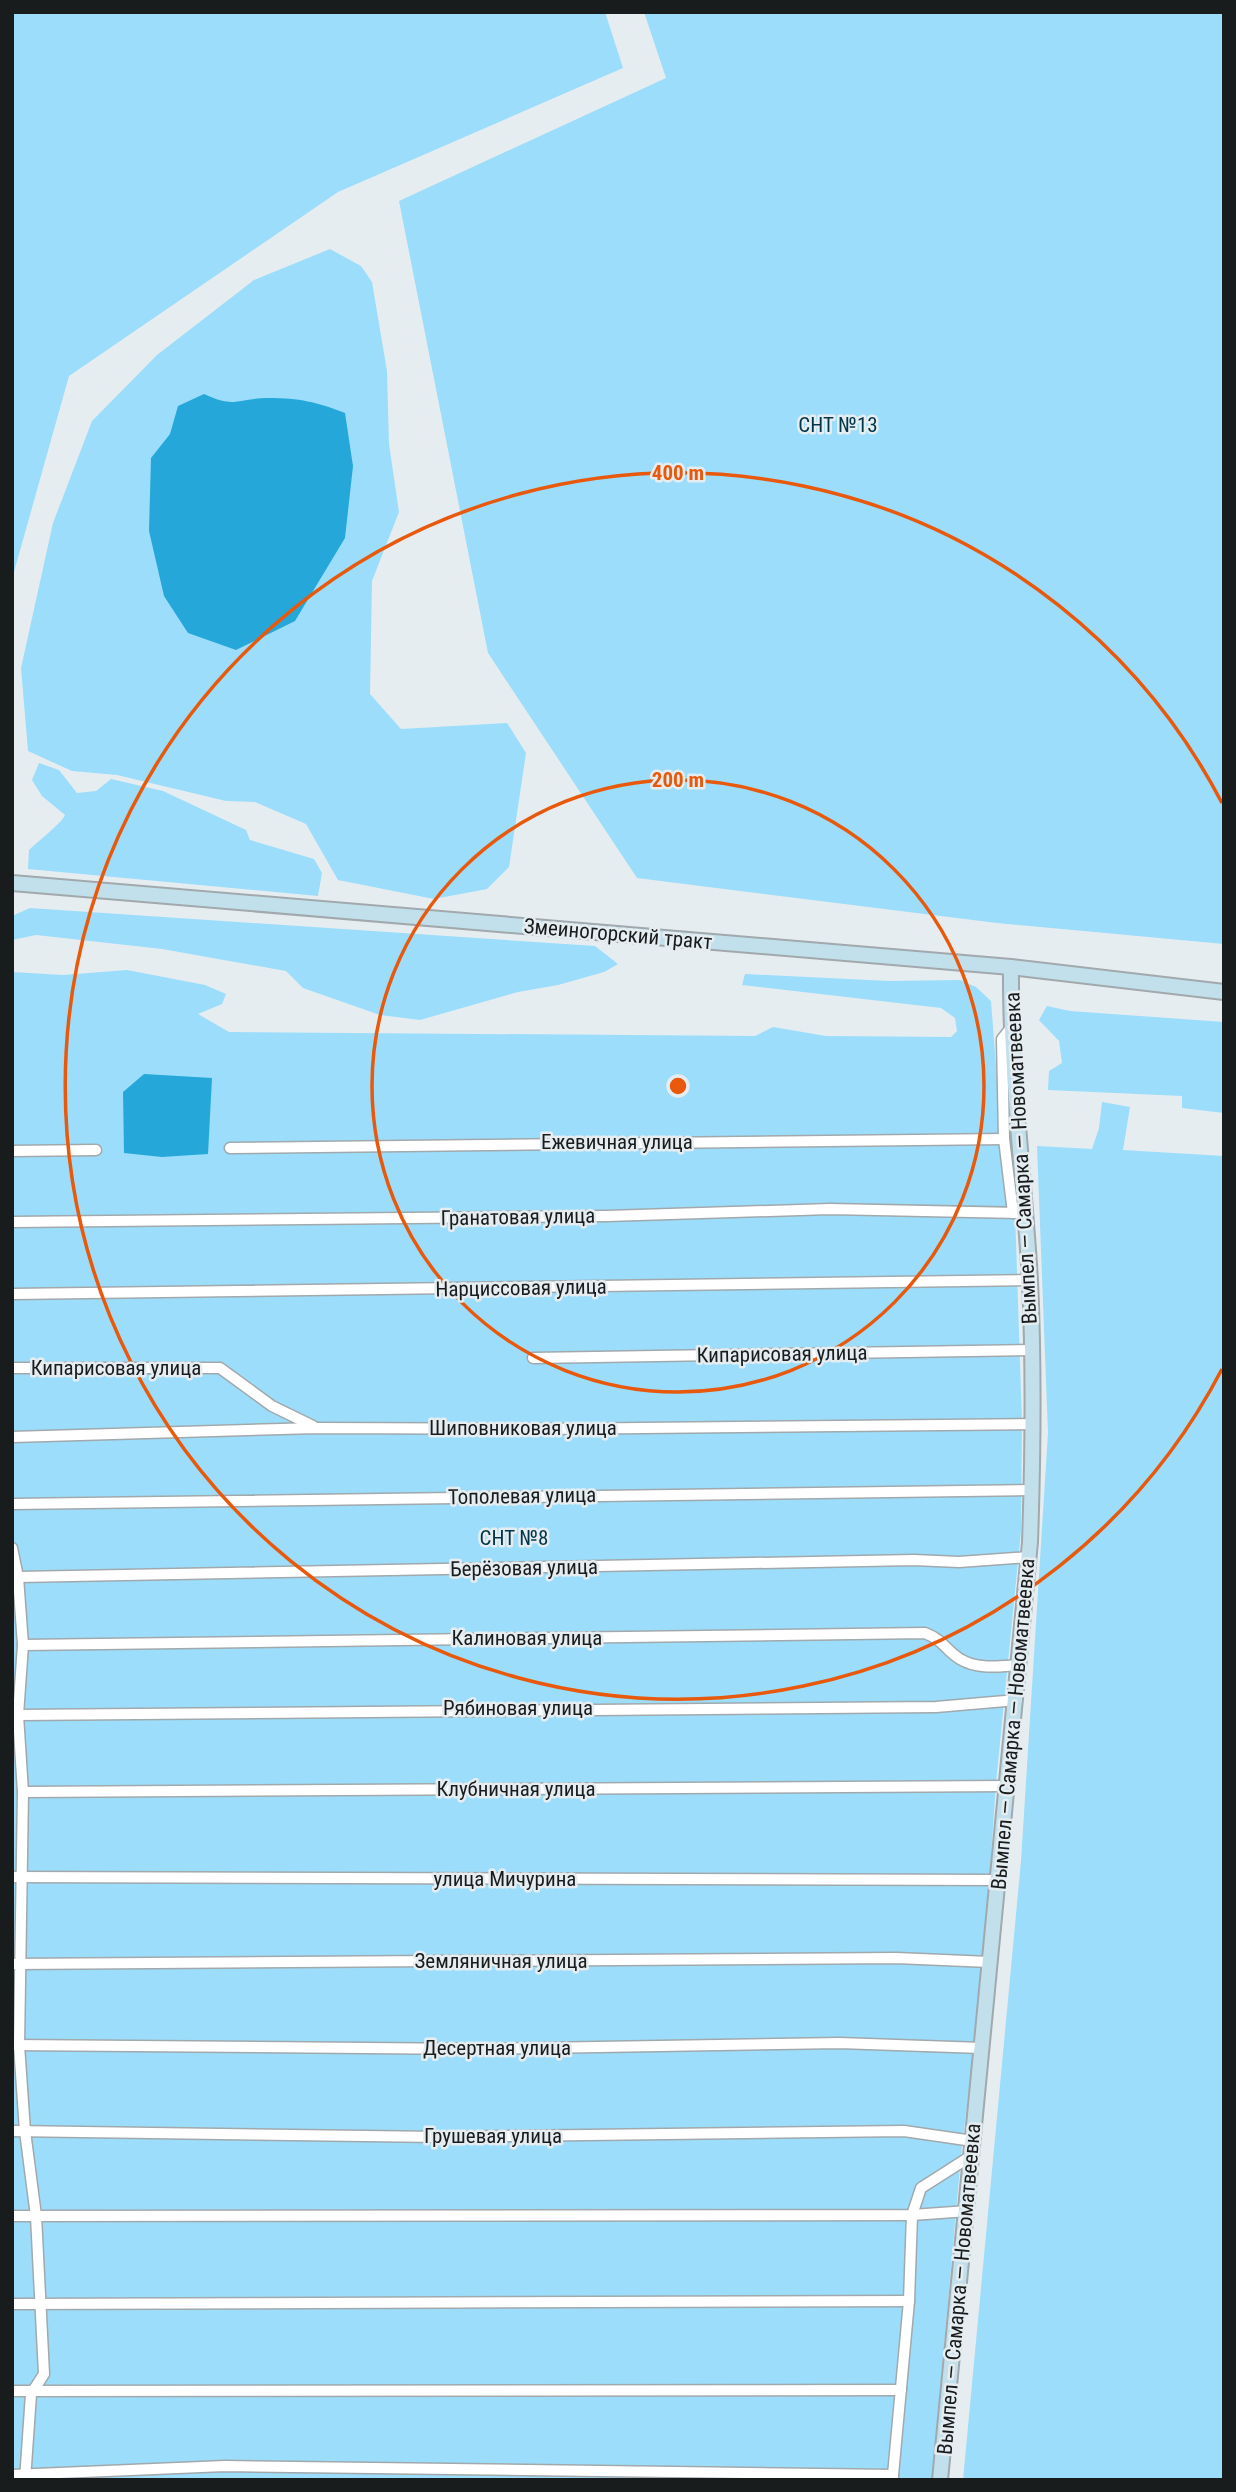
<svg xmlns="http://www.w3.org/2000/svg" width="1236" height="2492" font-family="'Roboto Condensed',sans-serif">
<rect width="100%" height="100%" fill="#e5edf1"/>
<!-- green -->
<g fill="#9cddfb">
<polygon points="12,12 605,12 623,68 338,192 69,376 12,579"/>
<polygon points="644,12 1224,12 1224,944 997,923 637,878 488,653 399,201 666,78"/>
<polygon points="330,249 361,266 372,282 387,371 389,444 399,512 372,581 370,694 401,729 507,723 526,753 509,867 487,889 434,899 338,880 306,824 255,802 226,801 117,775 72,771 28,751 21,668 53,523 92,421 157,355 254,280"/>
<path d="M39 763 59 770 77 793 96 791 111 779 163 791 246 830 250 840 314 859 322 873 318 896 28 869 29 850C37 842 62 823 65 815L42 796 32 780Z"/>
<polygon points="30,908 595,946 618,964 604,972 558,985 518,992 420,1020 380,1015 303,988 286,971 162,949 36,935 12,940 12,916"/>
<polygon points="127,970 205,985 226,994 222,1004 198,1014 229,1032 755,1036 773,1027 826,1036 951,1037 957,1031 955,1018 941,1008 742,985 745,974 889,981 960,980 976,987 991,1001 999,1104 1015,1212 1022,1422 1021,1531 996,1783 984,1960 961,2156 932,2480 12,2480 12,972 63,975"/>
<polygon points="1047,1006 1070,1011 1224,1022 1224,1113 1182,1108 1182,1096 1048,1090 1049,1071 1062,1063 1059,1041 1039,1020"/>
<polygon points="1102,1102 1130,1107 1123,1150 1224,1156 1224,2480 963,2480 1021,1861 1048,1433 1037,1146 1092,1149 1099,1128"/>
</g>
<!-- water -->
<g fill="#25a8d9">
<path d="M204 394C236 409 237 398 269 398 299 398 317 402 345 413L353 466 345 538 295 621 236 650 188 633 164 596 149 531 151 458 170 434 178 406Z"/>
<polygon points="144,1074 212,1078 208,1154 162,1157 124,1153 123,1092"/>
</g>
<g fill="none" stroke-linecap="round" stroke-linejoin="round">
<!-- street casing -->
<g stroke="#a1a9ac" stroke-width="13">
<g id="street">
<polyline points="1010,1029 1002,1039 1004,1139 1013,1213"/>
<polyline points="230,1148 1004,1139"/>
<polyline points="12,1151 96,1150"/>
<polyline points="12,1222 607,1216 830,1209 1024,1213"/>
<polyline points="12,1294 1030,1280"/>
<polyline points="533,1358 1032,1350"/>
<polyline points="12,1368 220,1368 272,1406 313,1426"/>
<polyline points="12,1437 317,1428 545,1429 1034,1424"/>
<polyline points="12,1504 1032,1490"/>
<polyline points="12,1548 18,1577 23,1645 18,1715 23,1792 19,2045 25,2131 36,2216 44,2374 31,2394 25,2480"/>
<polyline points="18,1577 914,1560 959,1562 1029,1557"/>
<path d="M23 1645 925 1633C945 1641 945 1650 960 1659 978 1670 1000 1666 1020 1665"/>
<polyline points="18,1715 936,1707 1017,1700"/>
<polyline points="23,1792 1009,1786"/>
<polyline points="12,1877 999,1880"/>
<polyline points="12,1964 896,1958 990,1962"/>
<polyline points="12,2045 476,2049 839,2043 982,2048"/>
<polyline points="12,2131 439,2137 904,2131 973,2141"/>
<polyline points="12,2216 912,2215 968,2211"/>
<polyline points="12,2304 909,2301"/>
<polyline points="12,2391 901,2390"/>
<polyline points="12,2475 225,2466 893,2475 893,2480"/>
<polyline points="893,2475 909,2301 912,2215 921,2188 971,2156"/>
</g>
</g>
<!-- secondary casing -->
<g stroke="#a1a9ac" stroke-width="18">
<g id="secondary">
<polyline points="12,883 1011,967 1224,992"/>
<path d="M940 2480 1030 1542C1033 1455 1034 1368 1030 1281 1024 1176 1010 1072 1011 967"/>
</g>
</g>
<!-- street -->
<use href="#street" stroke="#fff" stroke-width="10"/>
<!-- secondary -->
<use href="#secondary" stroke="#c1e0ec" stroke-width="14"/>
</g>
<!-- distance rings -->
<g fill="none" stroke="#e8590c" stroke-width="3.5">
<circle cx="678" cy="1086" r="306"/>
<path d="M1222 1369A613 613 0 1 1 1222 803"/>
</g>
<g text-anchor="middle" stroke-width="5" stroke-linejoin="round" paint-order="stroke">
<!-- park labels -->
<g font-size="21" fill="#00364a" stroke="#e5edf1">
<text x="838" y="432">СНТ №13</text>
<text x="514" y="1545">СНТ №8</text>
</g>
<!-- street labels -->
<g font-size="21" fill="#191c1d" stroke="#e5edf1">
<text transform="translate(618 934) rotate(5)" y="7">Змеиногорский тракт</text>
<text x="617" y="1149">Ежевичная улица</text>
<text transform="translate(1021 1158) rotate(-93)" y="7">Вымпел — Самарка — Новоматвеевка</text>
<text transform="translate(518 1217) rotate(-1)" y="7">Гранатовая улица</text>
<text transform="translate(521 1288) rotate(-1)" y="7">Нарциссовая улица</text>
<text transform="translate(782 1354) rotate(-1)" y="7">Кипарисовая улица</text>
<text x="116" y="1375">Кипарисовая улица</text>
<text x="523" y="1435">Шиповниковая улица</text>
<text transform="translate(522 1496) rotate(-1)" y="7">Тополевая улица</text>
<text transform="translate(524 1568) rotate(-1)" y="7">Берёзовая улица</text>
<text x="527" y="1645">Калиновая улица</text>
<text x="518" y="1715">Рябиновая улица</text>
<text transform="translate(1013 1724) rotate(-85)" y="7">Вымпел — Самарка — Новоматвеевка</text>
<text x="516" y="1796">Клубничная улица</text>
<text x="505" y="1886">улица Мичурина</text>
<text x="501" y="1968">Земляничная улица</text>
<text x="497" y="2055">Десертная улица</text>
<text x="493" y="2143">Грушевая улица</text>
<text transform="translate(959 2289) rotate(-85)" y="7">Вымпел — Самарка — Новоматвеевка</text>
</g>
</g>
<circle cx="678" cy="1086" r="10" fill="#e8590c" stroke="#e5edf1" stroke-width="3.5"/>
<g font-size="21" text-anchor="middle" font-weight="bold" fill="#e8590c" stroke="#e5edf1" stroke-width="5" stroke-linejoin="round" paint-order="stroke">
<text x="678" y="480">400 m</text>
<text x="678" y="787">200 m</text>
</g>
<!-- border -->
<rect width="1236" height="2492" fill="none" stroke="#191c1d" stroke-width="28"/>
</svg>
